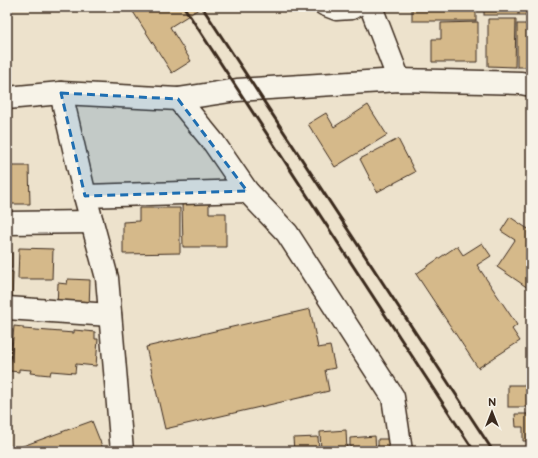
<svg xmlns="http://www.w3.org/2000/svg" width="538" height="458" font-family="'Balsamiq Sans',sans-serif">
<rect width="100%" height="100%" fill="#ede2cc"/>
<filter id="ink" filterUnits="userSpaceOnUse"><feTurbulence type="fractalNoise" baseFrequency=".025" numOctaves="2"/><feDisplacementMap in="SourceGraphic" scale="8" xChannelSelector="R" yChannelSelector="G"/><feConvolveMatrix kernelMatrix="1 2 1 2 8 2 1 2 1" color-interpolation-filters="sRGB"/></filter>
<g filter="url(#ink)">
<!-- building -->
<g fill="#d5b98a" stroke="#3b2a1e">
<polygon points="130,7 202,7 170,27 191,61 172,73"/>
<rect x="412" y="7" width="64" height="14"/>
<rect x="484" y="7" width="34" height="8"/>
<rect x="519" y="7" width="12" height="8"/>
<polygon points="488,19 516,19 515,67 488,66"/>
<polygon points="478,22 478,62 432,62 432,39 441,39 441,23"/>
<rect x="517" y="24" width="14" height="43"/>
<polygon points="368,105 387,135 335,167 308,124 326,113 334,127"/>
<polygon points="398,139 415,172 377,192 360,159"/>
<polygon points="7,166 29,166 30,204 7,204"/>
<polygon points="209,202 209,213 226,213 226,247 183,247 182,203"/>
<polygon points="139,208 180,208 180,253 123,254 123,222 139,221"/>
<polygon points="510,217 528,229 531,224 531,290 497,267 515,240 501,231"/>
<polygon points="482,243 491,256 477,265 517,325 512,329 520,341 478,368 416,274 457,246 463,255"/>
<polygon points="19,248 53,249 52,279 18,279"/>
<rect x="7" y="253" width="5" height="15"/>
<polygon points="7,271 13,272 12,302 7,302"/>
<polygon points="68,279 90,280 89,308 57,307 58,283 67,284"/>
<polygon points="310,309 318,348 330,346 335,368 325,370 329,391 165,429 146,347"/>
<polygon points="14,326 23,327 23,329 74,333 74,330 95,332 95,339 98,339 96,366 76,364 75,373 51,371 50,375 30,373 31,370 19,369 19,372 10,371"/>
<polygon points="7,329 12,329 11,358 7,358"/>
<rect x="528" y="354" width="3" height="25"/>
<rect x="508" y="385" width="23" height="22"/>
<polygon points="515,414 531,414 531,441 523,441 523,427 516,427"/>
<polygon points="92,421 104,451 9,451"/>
<polygon points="346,430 347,451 321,451 320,432"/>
<polygon points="375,436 376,451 350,451 350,438"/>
<polygon points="318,437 319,451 294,451 293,438"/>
<polygon points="378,439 391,439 392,451 378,451"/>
<rect x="262" y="449" width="30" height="2"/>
</g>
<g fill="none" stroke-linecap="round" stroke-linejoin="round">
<!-- lane casing -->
<g stroke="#3b2a1e" stroke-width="19">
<polyline id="lane" points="323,7 336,12 352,11 359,7"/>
</g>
<!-- street casing -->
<g stroke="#3b2a1e" stroke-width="25">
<g id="street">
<polyline points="371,7 399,80"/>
<polyline points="61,93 85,196 107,278 122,451"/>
<polyline points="7,98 61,93 178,99 237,90 399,80 521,83 531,85"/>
<polyline points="178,99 214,143 247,191 287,233 393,397 401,451"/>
<polyline points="85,196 247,191"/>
<polyline points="7,223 92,222"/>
<polyline points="7,308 110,315"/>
</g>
</g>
<!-- lane -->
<use href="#lane" stroke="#f7f3e8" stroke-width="16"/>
<!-- street -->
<use href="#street" stroke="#f7f3e8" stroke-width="22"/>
<!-- rail -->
<g stroke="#3b2a1e" stroke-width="3">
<polyline points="184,7 474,451"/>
<polyline points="202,7 493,451"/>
</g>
</g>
</g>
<!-- marked area -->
<path fill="#1f6fb2" fill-opacity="0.2" stroke="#1f6fb2" stroke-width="3" stroke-dasharray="8 5" stroke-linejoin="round" d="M61 93 178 99 247 191 85 196Z"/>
<!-- margin -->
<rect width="538" height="458" fill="none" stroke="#f7f3e8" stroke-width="24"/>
<rect x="12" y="12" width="514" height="434" fill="none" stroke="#3b2a1e" stroke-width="1.5" filter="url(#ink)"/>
<!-- north arrow -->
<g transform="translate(492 412)" stroke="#f7f3e8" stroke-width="3" paint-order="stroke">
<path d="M0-3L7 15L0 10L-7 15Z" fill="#3b2a1e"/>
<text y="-6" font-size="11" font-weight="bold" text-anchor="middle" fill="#3b2a1e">N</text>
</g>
</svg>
